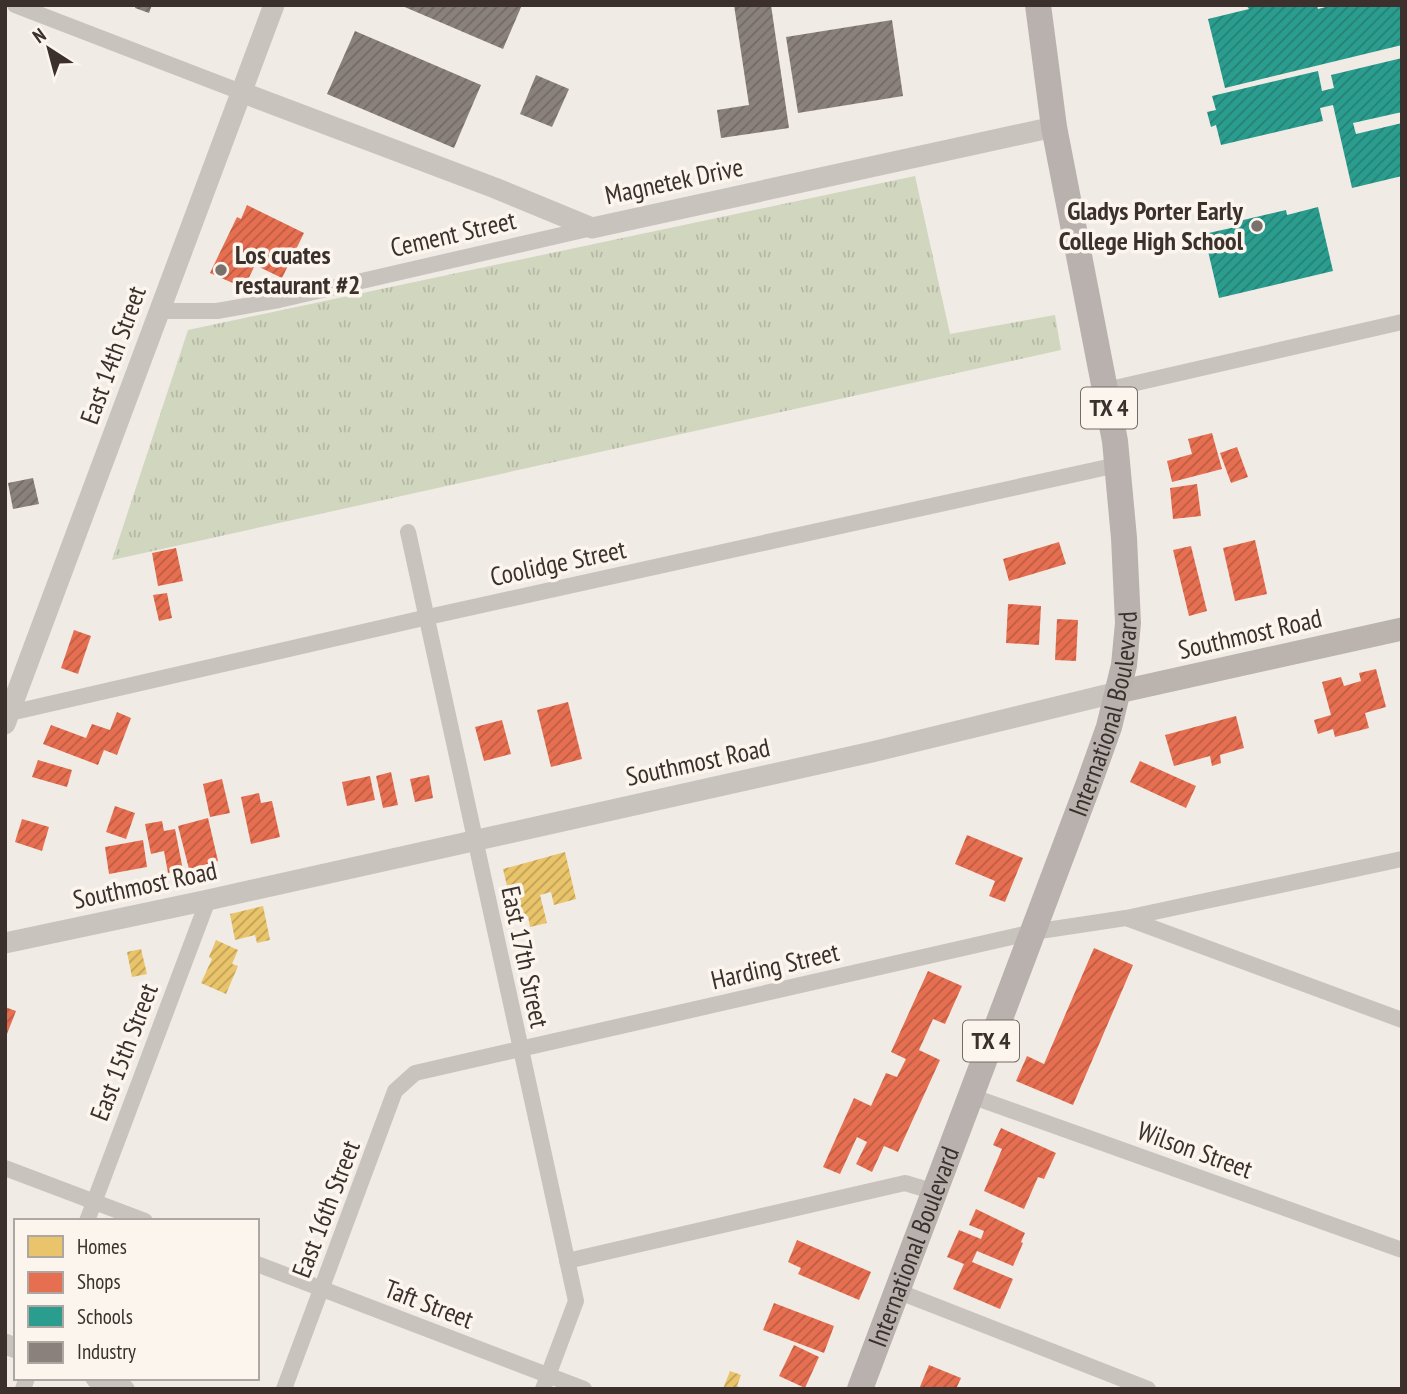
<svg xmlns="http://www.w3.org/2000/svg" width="1407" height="1394" font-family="'PT Sans Narrow',sans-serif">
<defs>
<pattern id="grass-tufts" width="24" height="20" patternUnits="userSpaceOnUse" patternTransform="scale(1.75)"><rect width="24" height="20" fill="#d1d6bf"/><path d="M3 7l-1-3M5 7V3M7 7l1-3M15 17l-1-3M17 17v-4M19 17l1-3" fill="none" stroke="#b4b8a4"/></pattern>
<pattern id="homes-hatch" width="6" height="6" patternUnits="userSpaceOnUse" patternTransform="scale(1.75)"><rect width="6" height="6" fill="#e9c46a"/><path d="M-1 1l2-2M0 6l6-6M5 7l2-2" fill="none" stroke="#bea057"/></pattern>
<pattern id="shops-hatch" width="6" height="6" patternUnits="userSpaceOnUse" patternTransform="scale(1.75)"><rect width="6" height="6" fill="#e76f51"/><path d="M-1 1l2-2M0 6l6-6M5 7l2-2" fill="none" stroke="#bc5c43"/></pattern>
<pattern id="schools-hatch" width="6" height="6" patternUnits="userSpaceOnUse" patternTransform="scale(1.75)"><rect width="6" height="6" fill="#2a9d8f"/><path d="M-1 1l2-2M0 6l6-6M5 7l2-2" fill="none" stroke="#258075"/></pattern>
<pattern id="industry-hatch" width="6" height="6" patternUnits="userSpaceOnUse" patternTransform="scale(1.75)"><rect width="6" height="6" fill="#8a817c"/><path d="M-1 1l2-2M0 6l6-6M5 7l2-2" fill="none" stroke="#726a66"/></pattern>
</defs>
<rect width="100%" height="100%" fill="#f0ebe5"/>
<!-- grass -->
<polygon fill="url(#grass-tufts)" points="915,176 950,334 1055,315 1061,350 112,560 188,330"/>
<!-- homes -->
<g fill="url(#homes-hatch)">
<polygon points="565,852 576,899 554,905 551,892 540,895 547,923 530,927 528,916 515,920 503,869"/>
<polygon points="263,906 270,940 257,943 255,935 235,940 230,914"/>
<polygon points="216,940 238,950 232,964 238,966 226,994 201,983 212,959 209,957"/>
<polygon points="141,949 147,974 132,977 127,952"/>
<polygon points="730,1371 741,1375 737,1386 744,1389 723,1389"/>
</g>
<!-- shops -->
<g fill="url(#shops-hatch)">
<polygon points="247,205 304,233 282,278 255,265 244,288 210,273 237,217 241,219"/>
<polygon points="1212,433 1222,469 1172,482 1167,461 1192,454 1188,439"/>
<polygon points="1237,447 1248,477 1231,483 1220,453"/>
<polygon points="1197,484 1201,516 1173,519 1170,488"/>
<polygon points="1255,540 1267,594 1235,601 1223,548"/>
<polygon points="1059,542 1066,564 1009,581 1003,559"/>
<polygon points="1191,546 1207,611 1189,616 1173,550"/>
<polygon points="176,548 183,581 158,586 152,553"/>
<polygon points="167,593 172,618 159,621 153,595"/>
<polygon points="1008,604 1041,606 1039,645 1006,643"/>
<polygon points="1057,619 1078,620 1076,661 1055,660"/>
<polygon points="74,630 91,636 78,674 61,668"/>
<polygon points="1376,669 1386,707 1365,713 1369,728 1335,737 1333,729 1318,734 1314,720 1331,715 1322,682 1341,677 1344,686 1361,681 1359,673"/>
<polygon points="568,702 582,759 551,767 537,710"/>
<polygon points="117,712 131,718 117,755 104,750 98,765 43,744 51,725 86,738 92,724 110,730"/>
<polygon points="1236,716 1244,748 1220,755 1221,763 1212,766 1210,756 1174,766 1165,735"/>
<polygon points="502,720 511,754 484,761 475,727"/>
<polygon points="38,760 72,770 67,787 32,777"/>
<polygon points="1140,761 1196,786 1186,808 1130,782"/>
<polygon points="391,772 398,805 383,808 376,776"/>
<polygon points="429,775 433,798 415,802 410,779"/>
<polygon points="370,776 375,800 347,806 342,782"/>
<polygon points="222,779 230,813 210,817 203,784"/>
<polygon points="259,793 261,803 272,801 280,837 251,844 241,797"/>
<polygon points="115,806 135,813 126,839 106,832"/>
<polygon points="208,818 218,861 189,869 178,826"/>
<polygon points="22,819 49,827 42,851 15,842"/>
<polygon points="162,821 164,831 175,829 183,870 168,873 164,851 151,854 145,824"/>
<polygon points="967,835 1023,858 1005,902 989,896 995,881 955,864"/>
<polygon points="143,840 147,867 109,874 105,847"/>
<polygon points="1094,948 1133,965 1073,1105 1016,1081 1027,1056 1044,1064"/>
<polygon points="928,971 962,986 945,1024 933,1019 919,1050 940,1060 898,1152 884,1146 872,1172 856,1164 867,1142 857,1137 840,1174 823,1167 854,1098 871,1106 886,1073 897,1077 906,1059 891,1052"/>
<polygon points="5,1007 16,1011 5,1039"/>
<polygon points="1001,1128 1056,1153 1044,1179 1038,1177 1024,1209 984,1191 1002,1149 993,1145"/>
<polygon points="976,1209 1025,1233 1021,1242 1023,1243 1013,1266 977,1251 972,1262 1013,1279 1000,1309 953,1289 964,1264 947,1257 959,1230 981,1239 984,1231 969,1225"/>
<polygon points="797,1240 871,1272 859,1300 798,1274 801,1268 788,1262"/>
<polygon points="774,1303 834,1326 824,1353 763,1330"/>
<polygon points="794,1345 819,1357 805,1388 779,1376"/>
<polygon points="929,1365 961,1378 956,1389 919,1389"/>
</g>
<!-- schools -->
<g fill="url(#schools-hatch)">
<polygon points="1246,5 1317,5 1318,9 1333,5 1402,5 1402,45 1225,88 1208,19 1249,9"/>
<polygon points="1402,58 1402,112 1353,123 1356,134 1402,123 1402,176 1352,188 1333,105 1320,108 1323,121 1221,145 1216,125 1211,127 1207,112 1216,110 1212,96 1318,71 1322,91 1334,88 1331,75"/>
<polygon points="1318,207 1333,271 1219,298 1204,234 1240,226 1239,221 1286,210 1287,215"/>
</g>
<!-- industry -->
<g fill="url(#industry-hatch)">
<polygon points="136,5 152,5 149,13 135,8"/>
<polygon points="400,5 522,5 503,49"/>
<polygon points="734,5 771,5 789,128 721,138 717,110 749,105"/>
<polygon points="892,20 903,96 798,113 786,37"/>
<polygon points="355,31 481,85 454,148 327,94"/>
<polygon points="536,75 569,89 552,127 520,114"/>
<polygon points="33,478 39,504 13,509 8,483"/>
</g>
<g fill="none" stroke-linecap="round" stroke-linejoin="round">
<!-- minor -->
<g stroke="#c9c3be" stroke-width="16">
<polyline points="15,5 241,92"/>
<polyline points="159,311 217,311 279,300 592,228"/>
<polyline points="1106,390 1402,322"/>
<polyline points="408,532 576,1301 543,1389"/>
<polyline points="10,713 428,617 1117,465"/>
<polyline points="1126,918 1402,1020"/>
<polyline points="971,1096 1402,1250"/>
<polyline points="5,1168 145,1221"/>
<polyline points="87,1221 208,900"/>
<polyline points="567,1261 905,1183 935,1192"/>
<polyline points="257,1264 584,1389"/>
<polyline points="897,1291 1148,1389"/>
<polyline points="23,1389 27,1378"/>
<polyline points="284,1389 395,1091 415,1073 1033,932 1126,918 1402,859"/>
</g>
<!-- tertiary -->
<g stroke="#c9c3be" stroke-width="21">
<polyline points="241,92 495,188 592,228 1054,127"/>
<polyline points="5,724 274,5"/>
<polyline points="5,943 208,900 872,752 1118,692"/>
<polyline points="5,1344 16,1348"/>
<polyline points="96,1378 124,1389"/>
</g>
<!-- secondary -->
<polyline stroke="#bab3ae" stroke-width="23" points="1118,692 1402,629"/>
<!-- primary -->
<path stroke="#b8b1ad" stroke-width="26" id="s1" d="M860 1389 1089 783 1109 727 1124 665 1128 623 1124 538 1115 441 1054 127 1038 5"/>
</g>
<!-- markers -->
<g fill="#7a716c" stroke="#fbf5ee" stroke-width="2.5">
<circle cx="1257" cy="226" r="7"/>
<circle cx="221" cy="270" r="7"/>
</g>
<g text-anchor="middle" stroke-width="7" stroke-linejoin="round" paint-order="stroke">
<!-- shield labels -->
<g fill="#fbf5ee" stroke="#756b66" stroke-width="2">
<rect x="1081" y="387.5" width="56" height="41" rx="5"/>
<rect x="963" y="1020.5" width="56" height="41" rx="5"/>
</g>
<g font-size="24" font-weight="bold" fill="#3b302b">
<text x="1109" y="416">TX 4</text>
<text x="991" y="1049">TX 4</text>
</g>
<!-- street labels -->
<g font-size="26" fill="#3b302b" stroke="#fbf5ee">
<text transform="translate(674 181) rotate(-12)" y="9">Magnetek Drive</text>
<text transform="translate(453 234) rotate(-13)" y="9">Cement Street</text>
<text transform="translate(113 355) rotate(-70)" y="9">East 14th Street</text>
<text transform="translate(558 563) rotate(-12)" y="9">Coolidge Street</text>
<text transform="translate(1250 634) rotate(-13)" y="9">Southmost Road</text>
<text dy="9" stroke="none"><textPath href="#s1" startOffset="719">International Boulevard</textPath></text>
<text transform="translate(698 762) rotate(-12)" y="9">Southmost Road</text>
<text transform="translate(145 885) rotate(-12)" y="9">Southmost Road</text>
<text transform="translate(525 957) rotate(78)" y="9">East 17th Street</text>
<text transform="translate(775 966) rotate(-13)" y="9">Harding Street</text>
<text transform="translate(124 1052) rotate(-69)" y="9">East 15th Street</text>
<text transform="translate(1195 1150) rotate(20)" y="9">Wilson Street</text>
<text transform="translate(326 1209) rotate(-69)" y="9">East 16th Street</text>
<text dy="9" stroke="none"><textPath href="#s1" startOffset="152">International Boulevard</textPath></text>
<text transform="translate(429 1304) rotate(21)" y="9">Taft Street</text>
</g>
<!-- poi labels -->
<g font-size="26" font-weight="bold" fill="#3b302b" stroke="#fbf5ee" text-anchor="end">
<text x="1243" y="220">Gladys Porter Early<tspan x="1243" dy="30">College High School</tspan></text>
<text x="235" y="264" text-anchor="start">Los cuates<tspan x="235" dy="30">restaurant #2</tspan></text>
</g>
</g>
<!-- border -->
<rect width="1407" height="1394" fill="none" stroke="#3b302b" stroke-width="14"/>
<!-- legend -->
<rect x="14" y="1219" width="245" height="161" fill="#fbf5ee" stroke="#aea6a0" stroke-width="2"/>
<rect x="28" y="1236" width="35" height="21" fill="#e9c46a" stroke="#aea6a0" stroke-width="2"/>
<text x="77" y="1254" font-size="21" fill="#3b302b">Homes</text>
<rect x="28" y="1272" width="35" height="21" fill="#e76f51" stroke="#aea6a0" stroke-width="2"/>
<text x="77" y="1289" font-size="21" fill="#3b302b">Shops</text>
<rect x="28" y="1306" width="35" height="21" fill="#2a9d8f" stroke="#aea6a0" stroke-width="2"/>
<text x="77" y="1324" font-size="21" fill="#3b302b">Schools</text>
<rect x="28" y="1342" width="35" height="21" fill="#8a817c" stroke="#aea6a0" stroke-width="2"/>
<text x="77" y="1359" font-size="21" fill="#3b302b">Industry</text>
<!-- north arrow -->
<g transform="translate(49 49) rotate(324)" stroke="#fbf5ee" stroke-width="5" paint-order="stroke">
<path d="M0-5L12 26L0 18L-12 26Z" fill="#3b302b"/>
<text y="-10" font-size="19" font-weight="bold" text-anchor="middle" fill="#3b302b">N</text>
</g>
</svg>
